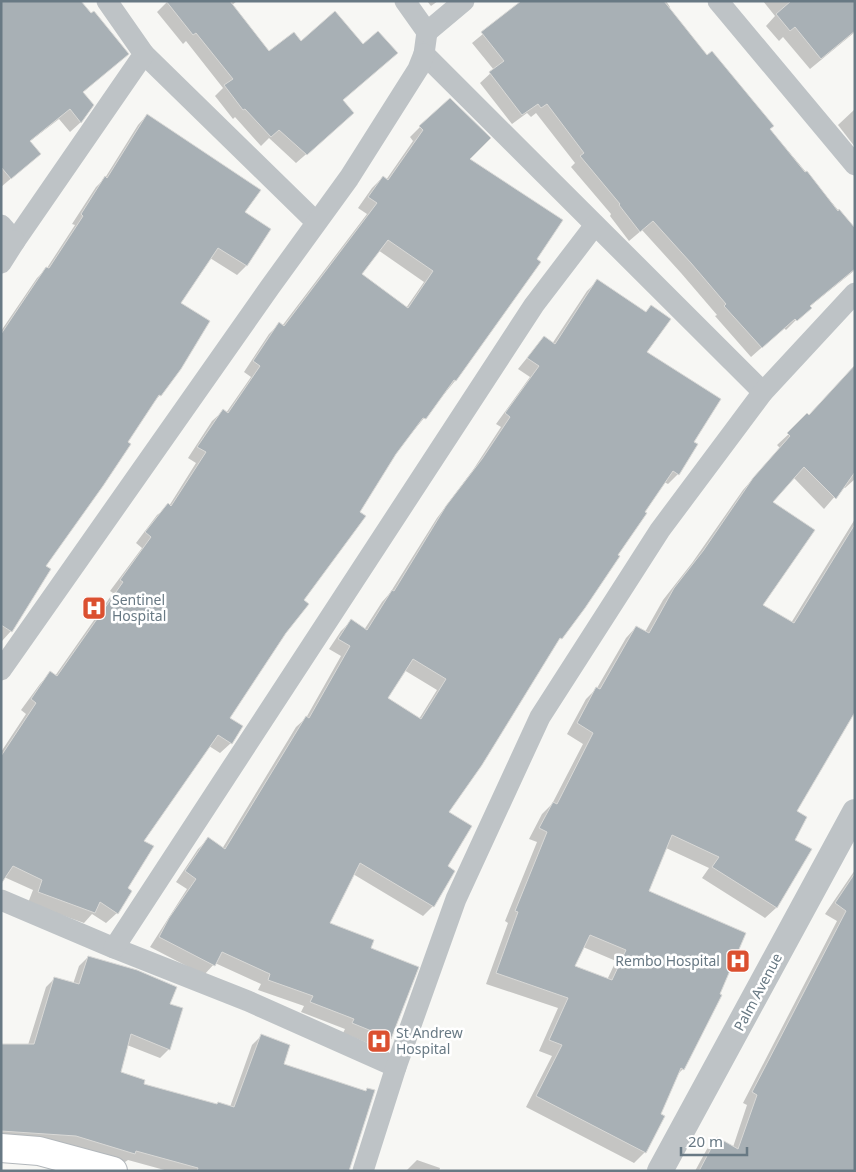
<svg xmlns="http://www.w3.org/2000/svg" width="856" height="1172" font-family="'Noto Sans',sans-serif">
<rect width="100%" height="100%" fill="#f7f7f4"/>
<!-- shadow -->
<g fill="#0003" fill-rule="evenodd">
<polygon points="1,1 127,54 82,93 81,122 70,132 59,119 29,142 28,164 1,187"/>
<polygon points="168,1 237,1 232,5 269,52 342,100 343,122 296,163 269,138 261,146 235,117 233,119 215,96 223,88 186,41 183,44 157,12"/>
<polygon points="427,1 438,1 431,6"/>
<polygon points="523,1 666,1 670,7 668,9 855,230 855,270 809,307 786,330 784,328 751,357 715,316 717,315 681,273 642,230 629,241 610,216 611,214 571,167 575,163 536,113 531,117 527,113 512,124 480,83 494,70 472,43"/>
<polygon points="763,1 855,1 855,32 810,69 783,37 779,41 766,26 775,16"/>
<polygon points="855,109 855,147 838,125"/>
<polygon points="147,115 244,212 246,266 237,275 210,258 179,303 160,395 153,403 45,567 11,631 2,641 1,331 37,278 47,268 75,225 72,224 96,187 105,178 138,125"/>
<path d="M420 127 468 159 455 381 395 453 302 600 285 632 229 718 231 743 220 753 209 746 142 842 117 913 106 923 92 914 84 923 28 903 33 890 4 877 1 752 26 714 21 710 40 684 50 673 55 676 113 593 110 591 142 548 136 543 157 515 169 506 196 463 188 458 212 421 223 411 226 413 251 377 244 372 269 334 279 324 282 326 367 214 358 208 372 188 383 177 386 180 413 141 410 137ZM378 250 424 282 406 308 361 274Z"/>
<path d="M597 281 645 313 651 306 645 353 692 442 678 474 668 484 664 482 555 645 448 812 446 867 433 906 423 916 353 874 328 924 369 948 390 1038 380 1048 343 1033 345 1029 301 1012 304 1006 258 990 261 984 215 963 204 975 150 947 187 889 176 882 198 849 208 839 222 849 296 727 306 718 341 656 329 649 341 631 351 621 364 630 382 602 390 593 437 518 473 470 501 427 496 424 530 377 518 369 544 337 552 344 587 291ZM404 670 437 690 419 719 387 699Z"/>
<path d="M855 366V479L845 488 843 487 824 509 793 477 771 502 762 605 791 623 855 519V709L796 812 793 840 810 850 776 908 765 918 702 878 709 868 666 848 648 892 683 1069 677 1075 645 1152 634 1163 526 1107 552 1056 539 1051 558 1008 486 984 508 923 505 921 537 842 529 839 542 814 552 804 583 744 567 734 586 699 597 688 626 638 636 627 645 632 663 600 692 563 743 490 780 448 777 445 808 416ZM583 947 616 961 607 980 573 967Z"/>
<polygon points="855,870 855,1171 695,1171 707,1149 717,1139 733,1147 747,1105 743,1103 837,921 825,914"/>
<polygon points="88,957 169,1005 169,1049 160,1058 127,1045 120,1073 142,1085 216,1106 230,1107 252,1045 261,1036 282,1064 365,1092 368,1089 348,1171 168,1171 128,1160 125,1162 67,1144 1,1141 1,1045 28,1045 46,987 55,978 73,984 79,966"/>
<polygon points="417,1160 440,1168 439,1171 406,1171"/>
</g>
<!-- building -->
<g fill="#a8b0b5" stroke="#d9d9d7" fill-rule="evenodd">
<polygon points="1,1 81,1 91,13 94,11 129,54 83,92 94,105 81,123 70,109 30,141 41,154 11,179 1,167"/>
<polygon points="166,1 230,1 269,51 294,32 301,41 335,11 363,44 378,31 398,53 343,100 354,113 307,155 279,130 271,137 245,109 243,110 224,85 233,79 196,33 193,35"/>
<polygon points="521,1 664,1 707,55 712,51 774,126 770,129 805,172 807,171 838,211 839,209 855,228 855,269 810,306 812,308 797,321 795,319 762,348 724,306 726,304 691,263 653,221 640,232 619,205 620,204 580,156 584,153 547,104 541,108 538,104 522,115 489,72 504,61 481,32"/>
<polygon points="791,1 855,1 855,31 821,59 795,27 790,31 776,14"/>
<path d="M450 98 491 138 470 159 563 220 537 259 541 262 456 381 454 380 426 419 423 418 396 454 360 512 366 516 304 600 309 604 286 633 230 718 243 726 232 744 218 735 144 841 154 846 128 888 132 891 118 914 100 902 95 913 38 892 42 880 13 866 1 884V756L36 703 31 699 50 671 57 676 123 582 120 580 151 537 145 532 168 503 171 506 206 452 197 447 223 409 228 413 260 366 253 361 279 322 284 326 377 203 368 197 383 176 388 180 423 130 419 126ZM388 240 433 271 408 308 362 274Z"/>
<polygon points="147,114 261,190 245,212 271,229 247,266 218,248 181,303 210,321 181,369 161,396 159,395 128,442 131,444 103,486 46,566 51,569 12,632 1,625 1,334 46,267 49,268 83,216 81,214 105,176 107,178"/>
<path d="M597 279 646 312 651 305 671 319 647 352 721 399 694 442 698 444 679 475 673 471 645 512 647 513 618 555 620 556 585 608 562 639 560 638 482 765 449 812 472 826 448 866 455 871 434 907 360 863 330 923 374 940 371 948 419 967 391 1039 352 1023 354 1019 310 1002 313 996 268 980 270 974 222 952 215 966 159 937 169 918 196 879 185 871 208 837 225 849 306 716 309 718 350 646 338 639 351 619 367 630 392 590 394 591 446 506 482 459 510 417 505 413 539 366 527 358 544 336 555 344ZM413 659 446 679 421 719 388 698Z"/>
<path d="M855 365V472L836 499 804 467 773 502 815 530 763 605 794 623 855 524V712L797 811 807 817 795 840 812 849 777 908 712 867 719 857 672 835 649 891 746 933 720 994 722 995 684 1070 681 1068 661 1114 665 1116 646 1153 536 1096 562 1045 549 1040 568 998 496 973 518 912 515 911 547 832 539 828 553 802 557 804 593 733 577 723 596 687 600 689 636 626 649 633 674 588 703 551 753 478 790 436 787 433 807 413 809 415ZM590 935 626 950 612 980 575 966Z"/>
<polygon points="855,873 855,1171 699,1171 717,1137 738,1149 757,1095 752,1092 846,911 835,903"/>
<polygon points="88,956 137,970 177,987 170,1004 183,1008 170,1050 131,1034 121,1072 145,1080 144,1084 217,1104 218,1102 234,1107 261,1034 290,1045 284,1064 366,1091 367,1088 375,1090 349,1171 197,1171 198,1168 136,1151 135,1154 76,1136 1,1131 1,1044 34,1044 54,977 79,984"/>
</g>
<g fill="none" stroke-linecap="round" stroke-linejoin="round">
<!-- primary casing -->
<g stroke="#b2b7bb" stroke-width="30">
<polyline id="primary" points="1,1148 39,1151 113,1171"/>
</g>
<!-- minor -->
<g stroke="#bec3c6" stroke-width="21">
<polyline points="405,1 427,32 424,54 763,392"/>
<polyline points="718,1 855,165"/>
<polyline points="427,32 464,1"/>
<polyline points="144,54 316,222"/>
<polyline points="1,225 15,241 144,54 107,1"/>
<polyline points="1,263 15,241"/>
<polyline points="1,670 270,287 349,178 418,69 424,54"/>
<polyline points="1,900 114,948 248,1001 396,1067"/>
<polyline points="114,948 534,305 595,225"/>
<polyline points="363,1171 396,1067 456,899 540,717 660,530 763,392 855,293"/>
</g>
<!-- tertiary -->
<polyline stroke="#bec3c6" stroke-width="26" points="660,1171 855,812"/>
<!-- primary -->
<use href="#primary" stroke="#fff" stroke-width="28"/>
</g>
<!-- icons -->
<defs>
<g id="hospital-square" transform="scale(1.25)"><rect x="-9" y="-9" width="18" height="18" rx="4" fill="#db5030" stroke="#fff"/><path d="M-5-5h3v3.5h4V-5h3V5h-3V1.5h-4V5h-3Z" fill="#fff"/></g>
</defs>
<g fill-rule="evenodd">
<use href="#hospital-square" x="94" y="608"/>
<use href="#hospital-square" x="738" y="961"/>
<use href="#hospital-square" x="379" y="1041"/>
</g>
<g text-anchor="middle" stroke-width="5" stroke-linejoin="round" paint-order="stroke">
<!-- poi labels -->
<g font-size="14" fill="#687984" stroke="#fff" text-anchor="start">
<text x="112" y="605">Sentinel<tspan x="112" dy="16">Hospital</tspan></text>
<text x="720" y="966" text-anchor="end">Rembo Hospital</text>
<text x="396" y="1038">St Andrew<tspan x="396" dy="16">Hospital</tspan></text>
</g>
<!-- street labels -->
<g font-size="14" fill="#687984" stroke="#fff">
<text transform="translate(758 992) rotate(-62)" y="5">Palm Avenue</text>
</g>
</g>
<!-- border -->
<rect width="856" height="1172" fill="none" stroke="#687984" stroke-width="5"/>
<!-- scale -->
<path d="M681 1147v8h66v-8" fill="none" stroke="#687984" stroke-width="2.5"/>
<text x="688" y="1147" font-size="15" fill="#687984" stroke="#ffffff" stroke-width="4" paint-order="stroke">20 m</text>
</svg>
